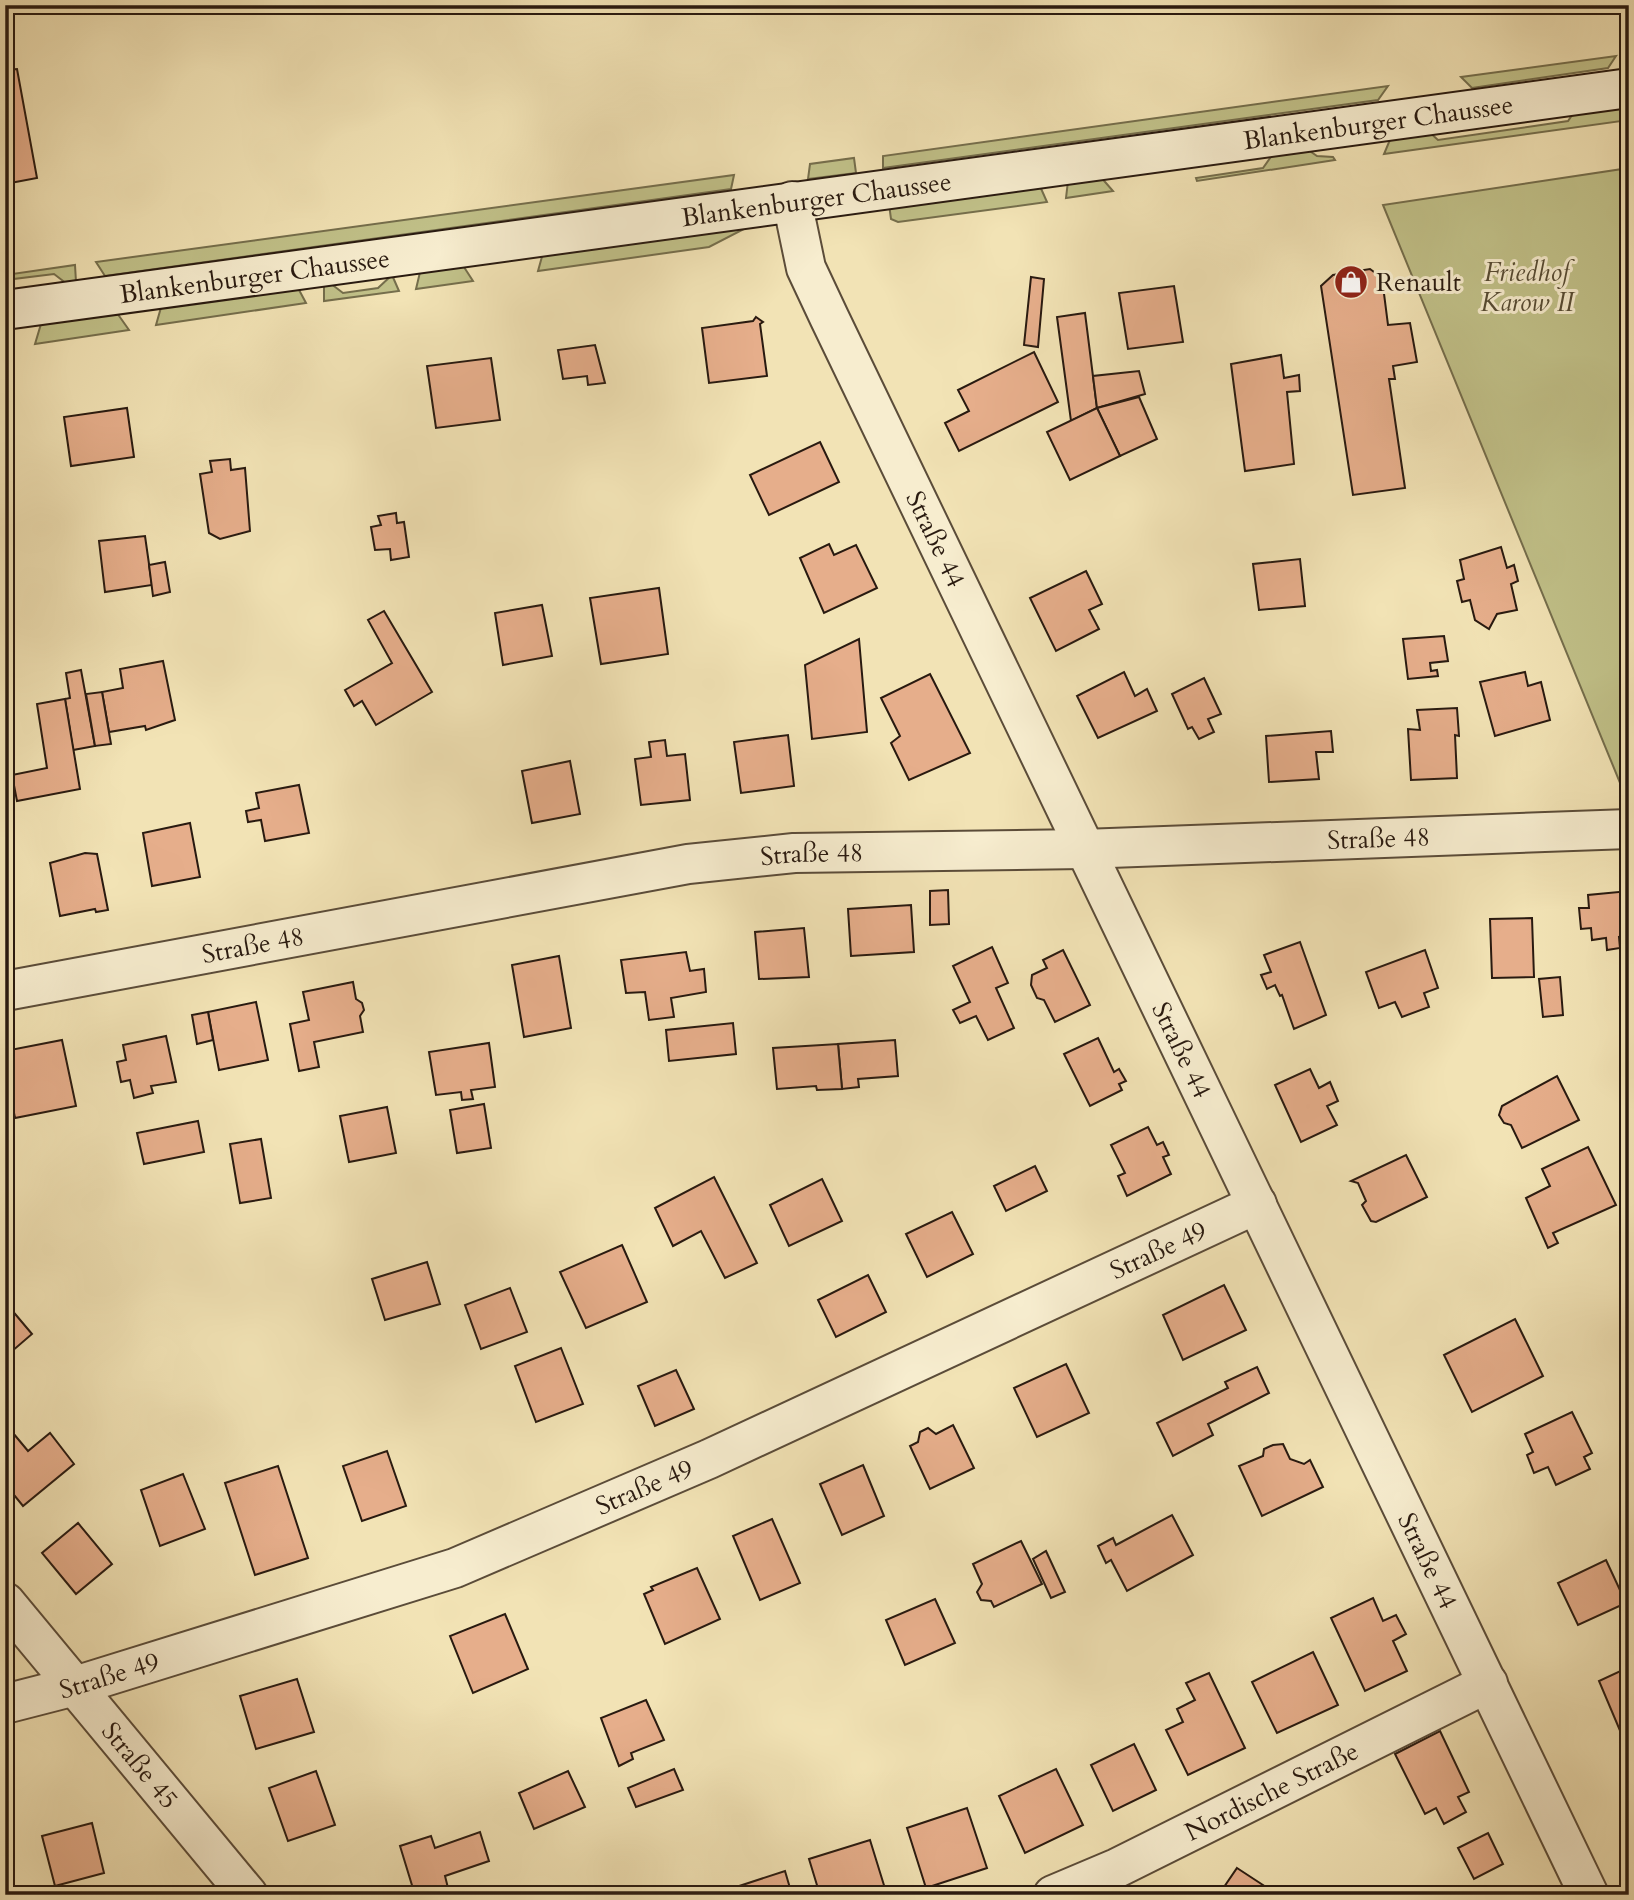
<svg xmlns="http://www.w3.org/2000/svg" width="1634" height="1900" font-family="Cardo,serif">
<rect width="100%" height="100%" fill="#f2e3b5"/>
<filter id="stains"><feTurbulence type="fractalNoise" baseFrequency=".00286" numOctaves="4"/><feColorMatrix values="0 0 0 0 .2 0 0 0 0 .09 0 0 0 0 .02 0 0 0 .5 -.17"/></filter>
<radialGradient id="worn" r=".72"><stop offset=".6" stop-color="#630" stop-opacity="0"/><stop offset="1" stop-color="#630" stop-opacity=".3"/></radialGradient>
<!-- green -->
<g fill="#c1c189" stroke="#756e4c" stroke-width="2">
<polygon points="1616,56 1608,68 1472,88 1461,77"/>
<polygon points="1388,86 1378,100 883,168 883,156"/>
<polygon points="1622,103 1629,108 1629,120 1384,154 1392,135 1427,130 1438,140 1568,121 1577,108"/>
<polygon points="1304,147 1317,156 1333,157 1335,160 1197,181 1196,178 1263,168 1275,151"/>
<polygon points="854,158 856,173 808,179 810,164"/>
<polygon points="1629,168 1629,794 1625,795 1383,205"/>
<polygon points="734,175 731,189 105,276 96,262"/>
<polygon points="1099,175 1113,191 1066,198 1068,181"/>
<polygon points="1039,184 1047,202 898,222 891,219 889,204"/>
<polygon points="743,225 744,229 709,247 538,271 543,253"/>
<polygon points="462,264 473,281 416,289 421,268"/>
<polygon points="75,265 76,282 67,284 54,274 5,280 5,275"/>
<polygon points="392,275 399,291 324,301 324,284 330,283 343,293 378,288"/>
<polygon points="298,288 306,303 156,325 162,304"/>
<polygon points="117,313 129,330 35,344 41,324"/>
</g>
<!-- building -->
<g fill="#e6ae8b" stroke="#291a10" stroke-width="2">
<polygon points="17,69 37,178 5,184 5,70"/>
<polygon points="1370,269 1382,278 1388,325 1410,323 1417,362 1393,366 1395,379 1389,379 1405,488 1353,495 1321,286 1333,275"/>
<polygon points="1031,277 1044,279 1038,347 1024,345"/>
<polygon points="1174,286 1183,342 1128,349 1119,293"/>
<polygon points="1085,313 1097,408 1071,421 1057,317"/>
<polygon points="756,317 763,322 760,324 767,376 709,383 702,328 753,321"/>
<polygon points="595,345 605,383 588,385 587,376 563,379 558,350"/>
<polygon points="1034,352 1058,402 959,451 945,423 969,411 958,390"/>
<polygon points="1281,355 1284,378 1299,375 1300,391 1287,392 1294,464 1245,471 1231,364"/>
<polygon points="491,358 500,420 436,428 427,366"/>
<polygon points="1139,371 1145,394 1097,408 1093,376"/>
<polygon points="1139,397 1157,439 1120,456 1097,408"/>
<polygon points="127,408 134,457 71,466 64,417"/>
<polygon points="1097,408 1120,456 1070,480 1047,432"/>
<polygon points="820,442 839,482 769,515 750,475"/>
<polygon points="230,459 231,470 245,468 250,531 220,539 209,533 200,474 212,472 210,461"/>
<polygon points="396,513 397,523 404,522 409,557 391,560 390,549 375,550 371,527 381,525 378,516"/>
<polygon points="145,536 152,585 105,592 99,541"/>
<polygon points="829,544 834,555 856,545 877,588 824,613 800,558"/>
<polygon points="1501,547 1507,568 1514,565 1518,581 1511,584 1517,610 1497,614 1489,629 1475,620 1470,600 1462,602 1457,581 1464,579 1460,560"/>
<polygon points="1300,559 1305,606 1259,610 1253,564"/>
<polygon points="165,562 170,592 153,596 149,565"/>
<polygon points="1086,571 1102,604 1089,610 1099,629 1056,651 1030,598"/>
<polygon points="659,588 668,654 601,664 590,598"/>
<polygon points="542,605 552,656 503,665 495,613"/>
<polygon points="384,611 432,692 376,725 362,701 354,706 345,690 392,663 368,620"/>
<polygon points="1444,636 1448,661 1430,663 1431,671 1437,670 1438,676 1408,679 1403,639"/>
<polygon points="859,639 867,732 812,739 805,665"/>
<polygon points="163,661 175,720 146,730 145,726 109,732 102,692 123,688 120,669"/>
<polygon points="81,670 95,746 73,750 65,699 70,698 66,673"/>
<polygon points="1124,672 1135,696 1147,689 1157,711 1098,738 1077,696"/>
<polygon points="1525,672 1528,686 1541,682 1550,720 1495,736 1480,682"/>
<polygon points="930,674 970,753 909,780 891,743 900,736 881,698"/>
<polygon points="1204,678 1221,714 1208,719 1214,732 1199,739 1192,727 1188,729 1172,694"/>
<polygon points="102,692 111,744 95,746 86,694"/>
<polygon points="65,699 80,789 17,801 12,775 47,768 37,704"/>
<polygon points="1457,708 1459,736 1455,735 1457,778 1411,780 1408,729 1420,730 1417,710"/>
<polygon points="1331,731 1333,752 1316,752 1319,779 1269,782 1266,736"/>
<polygon points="788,735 794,786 741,793 734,742"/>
<polygon points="665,740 667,756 685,754 690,800 641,805 635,759 651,757 649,742"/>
<polygon points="570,761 580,814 532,823 522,771"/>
<polygon points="299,785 309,833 265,841 261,820 248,822 246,811 259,808 256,793"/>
<polygon points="190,823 200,877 152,886 143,833"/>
<polygon points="85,853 97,854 108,910 96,912 95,909 60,916 50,863"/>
<polygon points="948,890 949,924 930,925 930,891"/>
<polygon points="1629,891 1629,936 1619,937 1620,948 1607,950 1606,938 1592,940 1591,928 1581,929 1579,908 1589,908 1588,895"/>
<polygon points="911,905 914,952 851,956 848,909"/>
<polygon points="1532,918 1534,977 1492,978 1490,919"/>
<polygon points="804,928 809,977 759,979 755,932"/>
<polygon points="1300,942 1326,1015 1294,1029 1282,995 1280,996 1275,985 1267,989 1261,975 1271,972 1264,955"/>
<polygon points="992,947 1008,983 996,988 1014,1028 988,1040 976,1016 960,1023 953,1010 970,1002 953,966"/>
<polygon points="1063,950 1090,1005 1055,1022 1044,1000 1037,998 1031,985 1032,975 1047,968 1043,960"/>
<polygon points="1425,950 1438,988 1424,993 1429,1007 1402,1017 1395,1002 1379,1008 1366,972"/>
<polygon points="686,952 690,971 704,969 706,992 671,998 674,1017 649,1020 645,992 626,993 621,960"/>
<polygon points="559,956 571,1028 524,1037 512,965"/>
<polygon points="1560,977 1563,1015 1543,1017 1539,979"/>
<polygon points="353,982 356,999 362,1003 364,1010 360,1016 363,1032 314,1042 319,1067 299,1071 290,1024 309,1020 303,992"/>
<polygon points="256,1002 268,1060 219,1070 208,1012"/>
<polygon points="208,1012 213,1040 197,1044 192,1015"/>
<polygon points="733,1023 736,1054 669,1061 666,1030"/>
<polygon points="166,1036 176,1082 151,1086 153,1093 134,1098 130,1080 121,1082 117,1062 126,1060 123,1045"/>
<polygon points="1098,1038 1114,1072 1119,1069 1126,1081 1119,1084 1122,1090 1090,1106 1064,1054"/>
<polygon points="62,1040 76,1106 15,1118 5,1068 5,1051"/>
<polygon points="895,1040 898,1076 858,1079 859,1087 842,1089 838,1044"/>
<polygon points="489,1043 495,1087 471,1090 473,1099 462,1100 461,1092 436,1095 429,1052"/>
<polygon points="838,1044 842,1089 817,1090 816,1086 777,1089 773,1048"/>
<polygon points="1310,1069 1319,1088 1330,1082 1338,1101 1327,1106 1337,1125 1301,1142 1275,1085"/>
<polygon points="1557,1076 1579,1120 1522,1148 1511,1125 1504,1123 1499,1115 1502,1106"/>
<polygon points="484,1104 491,1148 457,1153 450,1110"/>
<polygon points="387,1107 396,1153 349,1162 340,1116"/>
<polygon points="198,1121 204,1152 144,1164 137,1133"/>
<polygon points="1148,1127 1157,1145 1163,1142 1169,1155 1163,1157 1171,1174 1127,1196 1118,1176 1125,1173 1111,1145"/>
<polygon points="261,1139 271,1198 240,1203 230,1144"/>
<polygon points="1588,1147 1616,1205 1553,1233 1558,1243 1548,1248 1526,1198 1550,1186 1542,1169"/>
<polygon points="1406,1155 1427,1197 1376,1222 1371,1221 1362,1205 1366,1201 1358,1183 1351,1181"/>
<polygon points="1035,1166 1047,1191 1006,1211 994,1186"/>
<polygon points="714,1177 757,1263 725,1278 701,1231 673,1246 655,1208"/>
<polygon points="822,1179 842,1221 789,1246 770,1205"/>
<polygon points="952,1212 973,1254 927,1277 906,1234"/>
<polygon points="622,1245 647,1302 586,1328 560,1272"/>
<polygon points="427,1262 440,1304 385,1320 372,1279"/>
<polygon points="868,1275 886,1312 836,1337 818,1300"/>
<polygon points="1224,1285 1246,1330 1183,1360 1163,1315"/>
<polygon points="510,1288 527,1332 481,1349 465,1305"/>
<polygon points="5,1302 32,1334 11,1352 14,1362 8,1367 5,1366"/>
<polygon points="1515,1319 1543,1376 1472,1412 1444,1355"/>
<polygon points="561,1348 583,1404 536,1422 515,1366"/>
<polygon points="1066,1364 1089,1413 1037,1437 1014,1388"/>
<polygon points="1257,1367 1269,1393 1208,1424 1213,1435 1173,1456 1157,1423 1228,1388 1225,1382"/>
<polygon points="676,1370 694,1409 655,1426 638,1386"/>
<polygon points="1572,1412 1592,1453 1584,1457 1590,1469 1556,1485 1548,1467 1534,1473 1527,1455 1533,1452 1525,1434"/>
<polygon points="953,1425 974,1468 930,1489 910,1446 918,1442 920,1432 928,1428 936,1434"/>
<polygon points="8,1427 28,1451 50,1433 74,1464 23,1506 5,1484 5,1429"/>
<polygon points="1283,1444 1290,1459 1304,1464 1310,1460 1323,1487 1262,1516 1239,1466 1263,1456 1264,1449 1273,1445"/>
<polygon points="387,1451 406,1506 362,1521 343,1466"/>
<polygon points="863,1465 884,1516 842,1535 820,1484"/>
<polygon points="278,1466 308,1558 255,1575 225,1483"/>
<polygon points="183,1474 205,1529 160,1546 141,1490"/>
<polygon points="1172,1515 1193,1555 1127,1591 1111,1560 1106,1563 1098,1546 1113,1538 1116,1545"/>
<polygon points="772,1519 800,1583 760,1600 733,1536"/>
<polygon points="78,1523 112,1564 76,1594 42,1553"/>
<polygon points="1021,1541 1042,1584 994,1607 991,1601 981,1600 977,1592 982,1584 973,1564"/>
<polygon points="1046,1551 1065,1592 1051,1598 1033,1559"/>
<polygon points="1606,1560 1626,1603 1578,1625 1558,1583"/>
<polygon points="697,1568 720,1619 665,1644 644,1594 653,1590 651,1587"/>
<polygon points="1373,1598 1383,1621 1396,1615 1406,1634 1393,1641 1407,1671 1365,1691 1331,1618"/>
<polygon points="935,1599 955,1643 905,1665 886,1620"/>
<polygon points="505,1614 528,1669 473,1693 450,1636"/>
<polygon points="1313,1652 1338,1705 1277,1733 1252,1682"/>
<polygon points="1629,1667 1629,1743 1624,1732 1621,1733 1599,1681"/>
<polygon points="1209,1673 1245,1748 1188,1775 1166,1730 1183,1722 1177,1709 1195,1700 1186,1683"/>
<polygon points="297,1679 314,1732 256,1749 240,1696"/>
<polygon points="646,1700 664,1740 631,1753 633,1759 619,1766 601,1718"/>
<polygon points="1440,1731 1469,1792 1458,1797 1466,1812 1444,1824 1436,1808 1425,1814 1395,1754"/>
<polygon points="1134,1744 1156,1790 1113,1811 1091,1765"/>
<polygon points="674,1769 683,1790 636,1807 628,1788"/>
<polygon points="1056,1769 1083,1825 1025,1853 999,1796"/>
<polygon points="316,1771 335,1825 288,1841 269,1788"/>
<polygon points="568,1771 585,1807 534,1829 519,1793"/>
<polygon points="967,1808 987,1868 926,1888 907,1828"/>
<polygon points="92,1823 104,1873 55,1886 42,1836"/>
<polygon points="480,1832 489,1861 445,1876 448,1888 415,1895 400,1846 431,1836 435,1848"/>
<polygon points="1488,1833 1503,1864 1474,1879 1458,1848"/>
<polygon points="870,1840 887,1895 820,1895 809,1859"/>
<polygon points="1237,1868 1269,1889 1265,1895 1229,1895 1222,1890"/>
<polygon points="785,1871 792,1895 725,1895 724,1891"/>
</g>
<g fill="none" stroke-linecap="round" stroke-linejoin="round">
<!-- street casing -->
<g stroke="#5b4c39" stroke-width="42">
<g id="street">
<path id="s1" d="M792 201 806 268 829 317 1589 1895"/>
<path id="s2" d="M5 991 688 864 794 853 1083 849 1629 829"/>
<path id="s3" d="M5 1602 248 1895"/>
<path id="s4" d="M5 1704 75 1686 455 1568 709 1459 1257 1204"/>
<path id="s5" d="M1053 1895 1117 1868 1488 1683"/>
</g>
</g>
<!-- secondary casing -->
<g stroke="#291a10" stroke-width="42">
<g id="secondary">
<path id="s6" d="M5 310 1629 88"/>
</g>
</g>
<!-- street -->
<use href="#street" stroke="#f7edcf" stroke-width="38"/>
<!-- secondary -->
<use href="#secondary" stroke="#f7edcf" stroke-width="38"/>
</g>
<!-- icons -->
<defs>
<g id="shop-disc" transform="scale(1.75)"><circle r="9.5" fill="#8f2418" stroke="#f7edcf"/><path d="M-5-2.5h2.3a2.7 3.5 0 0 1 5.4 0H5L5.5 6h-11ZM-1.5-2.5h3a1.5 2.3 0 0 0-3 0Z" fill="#fff"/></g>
</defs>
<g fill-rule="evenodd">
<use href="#shop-disc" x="1351" y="282"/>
</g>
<g text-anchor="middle" stroke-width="6" stroke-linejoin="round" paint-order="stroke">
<!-- street labels -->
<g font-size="26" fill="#291a10" stroke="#f7edcf">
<text dy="9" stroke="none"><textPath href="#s6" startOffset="1386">Blankenburger Chaussee</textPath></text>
<text dy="9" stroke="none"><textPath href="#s6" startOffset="819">Blankenburger Chaussee</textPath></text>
<text dy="9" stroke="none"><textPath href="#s6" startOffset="252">Blankenburger Chaussee</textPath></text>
<text dy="9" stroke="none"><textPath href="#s1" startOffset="369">Straße 44</textPath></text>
<text dy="9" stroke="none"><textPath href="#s2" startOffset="1386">Straße 48</textPath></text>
<text dy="9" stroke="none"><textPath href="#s2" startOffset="819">Straße 48</textPath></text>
<text dy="9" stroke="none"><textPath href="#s2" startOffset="252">Straße 48</textPath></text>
<text dy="9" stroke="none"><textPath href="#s1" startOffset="936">Straße 44</textPath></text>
<text dy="9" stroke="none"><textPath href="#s4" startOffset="1242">Straße 49</textPath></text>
<text dy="9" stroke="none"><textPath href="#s4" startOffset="676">Straße 49</textPath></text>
<text dy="9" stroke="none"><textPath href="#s1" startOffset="1503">Straße 44</textPath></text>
<text dy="9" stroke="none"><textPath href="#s4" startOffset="108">Straße 49</textPath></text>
<text dy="9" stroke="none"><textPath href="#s3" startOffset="212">Straße 45</textPath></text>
<text dy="9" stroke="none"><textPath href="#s5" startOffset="242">Nordische Straße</textPath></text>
</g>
<!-- park labels -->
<g font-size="26" font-style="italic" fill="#574c34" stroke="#f7edcf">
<text x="1527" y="281">Friedhof<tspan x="1527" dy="30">Karow II</tspan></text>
</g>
<!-- poi labels -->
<g font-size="26" fill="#291a10" stroke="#f7edcf" text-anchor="start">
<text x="1376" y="291">Renault</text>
</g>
</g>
<!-- margin -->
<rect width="1634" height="1900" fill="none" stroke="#f2e3b5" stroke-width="28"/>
<rect x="7" y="7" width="1620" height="1886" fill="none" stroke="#291a10" stroke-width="3.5"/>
<rect x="14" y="14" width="1606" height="1872" fill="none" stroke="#291a10" stroke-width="2"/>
<rect width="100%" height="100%" filter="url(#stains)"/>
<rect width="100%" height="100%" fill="url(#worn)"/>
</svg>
